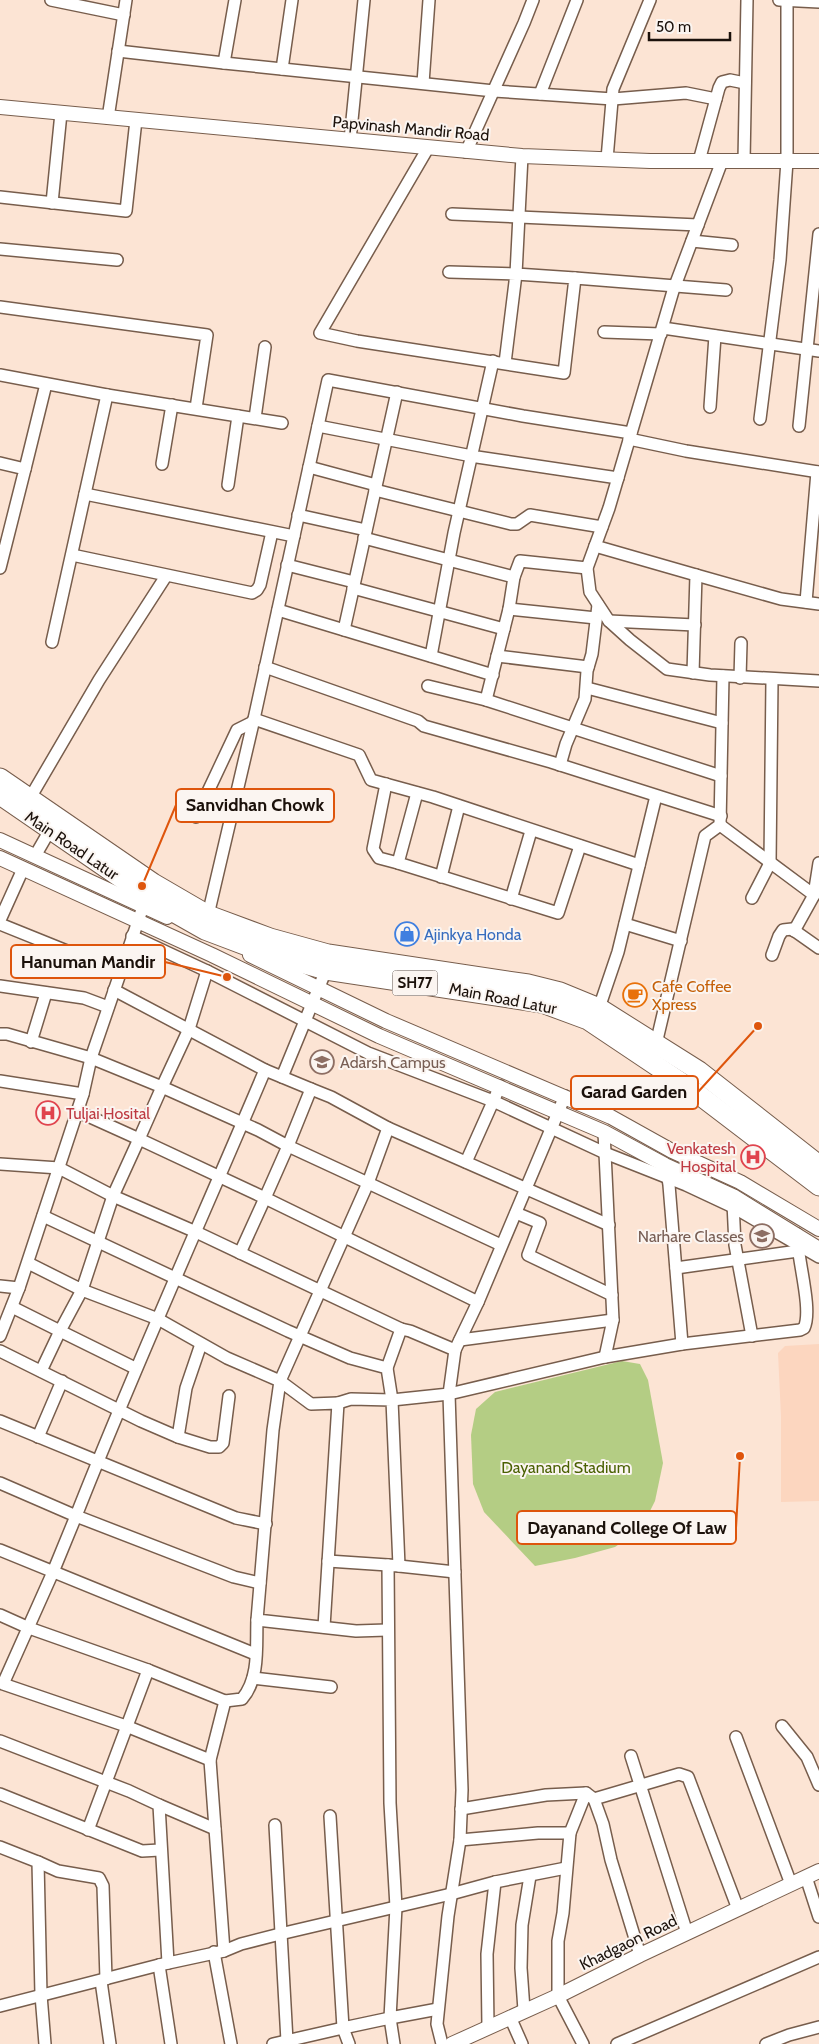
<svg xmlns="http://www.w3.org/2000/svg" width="819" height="2044" font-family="Cabin,sans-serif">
<rect width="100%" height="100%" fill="#fce4d4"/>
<!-- built -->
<polygon fill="#fcd6bf" points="819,1344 819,1501 781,1502 781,1416 778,1353 785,1346"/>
<!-- green -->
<polygon fill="#b4cd84" points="622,1361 640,1364 648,1380 663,1463 655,1501 641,1529 615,1547 575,1558 535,1566 484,1512 473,1484 471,1435 476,1409 495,1392"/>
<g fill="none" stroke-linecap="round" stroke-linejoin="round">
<!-- minor casing -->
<g stroke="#775d4c" stroke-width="14">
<g id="minor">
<polyline points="51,0 124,15"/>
<polyline points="779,0 819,2"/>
<polyline points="118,51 224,63 235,0"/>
<polyline points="224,63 494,91 613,99 686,93 716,99"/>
<polyline points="282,69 292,0"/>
<polyline points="423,83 429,0"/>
<polyline points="540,94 577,0"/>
<polyline points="108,118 126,0"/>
<polyline points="350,140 364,0"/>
<polyline points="428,148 320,333 357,341 564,373 575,278 516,274 522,156"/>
<polyline points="466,152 524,23 533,0"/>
<polyline points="607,159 613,89 650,0"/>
<polyline points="699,161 719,88 722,82 730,80 745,83"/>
<polyline points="722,161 673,291 609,508 587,568 590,592 609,621 630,640 667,669 710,675 819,681"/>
<polyline points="744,161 747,0"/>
<polyline points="0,197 126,211 136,120"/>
<polyline points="52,203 61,113"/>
<polyline points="452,214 698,225"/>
<polyline points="692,241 732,245"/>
<polyline points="0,249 117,260"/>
<polyline points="449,272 516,274 505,363"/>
<polyline points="575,278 726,290"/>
<polyline points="0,307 207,335 196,408"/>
<polyline points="663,328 819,351"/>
<polyline points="604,332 661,334"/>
<polyline points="0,375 107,395 52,642"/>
<polyline points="107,395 282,423"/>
<polyline points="710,407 715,336"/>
<polyline points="255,418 265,347"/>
<polyline points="760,419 780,260 787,161 787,0"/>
<polyline points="318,426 477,457 618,478"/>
<polyline points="799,426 819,234"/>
<polyline points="629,439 686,451 819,472"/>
<polyline points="0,463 25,469 0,568"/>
<polyline points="162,464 172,405"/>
<polyline points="309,467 376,485"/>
<polyline points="25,469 46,384"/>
<polyline points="228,485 238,416"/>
<polyline points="375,490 511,524 517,524 530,515 602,527"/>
<polyline points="85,494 294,536"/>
<polyline points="298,515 366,530"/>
<polyline points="364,538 514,577"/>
<polyline points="595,546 696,575 693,673"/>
<polyline points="72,555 252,593 257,590 260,585 272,532"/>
<polyline points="287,565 354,582"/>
<polyline points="696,575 781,599 819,604"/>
<polyline points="353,588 504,629"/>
<polyline points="806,602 817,472"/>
<polyline points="509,609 596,618"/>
<polyline points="278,610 493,675"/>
<polyline points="609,621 695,625"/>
<polyline points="344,630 397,392"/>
<polyline points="431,656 454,533 493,361"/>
<polyline points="497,656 588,667"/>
<polyline points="265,667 418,721 424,726 551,762 721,816"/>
<polyline points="740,678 741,643"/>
<polyline points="428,686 486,700 721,776"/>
<polyline points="587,688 722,723"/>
<polyline points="486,700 509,609 514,577 520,561 587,568"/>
<polyline points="254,719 359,755 371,780 433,797 639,865"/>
<polyline points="560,765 566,744 585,699 587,671 592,654 598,605"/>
<polyline points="386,784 373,849 379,858 398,863"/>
<polyline points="417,793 398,863 558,913 580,846"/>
<polyline points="30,798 99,680 166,576"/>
<polyline points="196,817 237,730 253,722"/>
<polyline points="720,825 814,895 794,931"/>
<polyline points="35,856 50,830"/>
<polyline points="441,877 459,806"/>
<polyline points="814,895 819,863"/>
<polyline points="752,898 770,863 772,680"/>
<polyline points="511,899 531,831"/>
<polyline points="208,915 254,719 328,380 523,416 631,433"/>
<polyline points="0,920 23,869"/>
<polyline points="0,924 119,972"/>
<polyline points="625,924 681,941"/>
<polyline points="132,936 207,971 368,1053 493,1101 605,1153 686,1185 733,1207 819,1257"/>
<polyline points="772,955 779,936 783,930 792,929 819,948"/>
<polyline points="0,986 84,998 108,1007"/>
<polyline points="114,990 265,1070"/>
<polyline points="599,1008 618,952 656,796"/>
<polyline points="0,1034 7,1034 91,1058 162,1087 189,1029 207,971"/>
<polyline points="31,1042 46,993"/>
<polyline points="656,1044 705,836 720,825 723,676"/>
<polyline points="282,1077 311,1089 288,1146 368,1183 280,1381 311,1404 338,1403 324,1627"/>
<polyline points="0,1081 83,1094"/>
<polyline points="311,1089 331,1097 388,1128 368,1183 501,1245"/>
<polyline points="77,1111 139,1139 162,1087 258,1130 288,1146 265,1198 478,1302 455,1350"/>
<polyline points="388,1128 609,1225"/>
<polyline points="604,1132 613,1320 605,1357"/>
<polyline points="466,1162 500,1086"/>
<polyline points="0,1164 59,1168 113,1196 139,1139 265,1198 240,1253"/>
<polyline points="667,1172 669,1185 682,1344"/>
<polyline points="733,1203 735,1245 752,1336"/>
<polyline points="516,1213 540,1223 528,1255 612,1295"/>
<polyline points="43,1216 288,1331 350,1358 387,1368 392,1400 449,1394 455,1350 410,1331 401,1329"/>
<polyline points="28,1263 82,1290 113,1196 196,1232 401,1329 387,1368"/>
<polyline points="676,1268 798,1251"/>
<polyline points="0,1286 19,1288"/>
<polyline points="478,1302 565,1096"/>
<polyline points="12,1307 60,1331 41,1371"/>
<polyline points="0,1336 19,1288 83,1094 91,1058 146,898"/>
<polyline points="460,1340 613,1320"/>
<polyline points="0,1351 141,1421 178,1437 186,1388 201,1344"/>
<polyline points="135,1368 60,1331 82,1290 158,1319 227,1358 280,1381 273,1430 257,1620 356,1631 387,1630"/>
<polyline points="338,1403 351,1399 392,1400 399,1566 388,1565 390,1803 396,1907 390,2018 438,2009"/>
<polyline points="0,1421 236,1518 266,1524"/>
<polyline points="38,1437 62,1381"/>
<polyline points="178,1437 210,1447 219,1447 223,1443 229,1396"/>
<polyline points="0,1483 76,1516 53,1572 3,1684 126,1726 210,1760"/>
<polyline points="0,1550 255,1654"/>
<polyline points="328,1561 388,1565"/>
<polyline points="399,1566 455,1572"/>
<path d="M260 1583 234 1577 76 1516C135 1366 202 1219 265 1070L282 1077 326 970"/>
<polyline points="0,1615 29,1628 148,1670 225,1701 210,1760 224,1951"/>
<polyline points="253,1678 331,1687"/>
<path d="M225 1701 242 1699C260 1678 256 1646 257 1620"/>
<polyline points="782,1726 807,1757 819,1785"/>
<polyline points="736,1737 791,1884"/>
<polyline points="0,1741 129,1791 159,1805 168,1963"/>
<polyline points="631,1756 687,1933"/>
<polyline points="0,1794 142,1851 160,1850"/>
<polyline points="594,1799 679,1774 688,1777 738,1909"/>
<polyline points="159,1805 215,1829"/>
<polyline points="461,1809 546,1795 586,1793"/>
<polyline points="330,1816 343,2028 390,2018 394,2044"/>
<polyline points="275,1825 287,2041"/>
<polyline points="88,1830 148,1670"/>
<polyline points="460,1840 538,1833 570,1833"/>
<polyline points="0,1847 38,1862 41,1995 45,2044"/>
<polyline points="38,1862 58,1871 99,1878 103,1886 106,1979"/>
<polyline points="806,1877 819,1917"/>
<polyline points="214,1952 231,2044"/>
<polyline points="159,1965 171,2044"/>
<polyline points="101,1981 110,2044"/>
<polyline points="0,2006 159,1965 224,1951 241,1944 280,1934 451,1894 495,1882 566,1868"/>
<polyline points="524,2010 521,1968 522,1925 530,1876"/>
<polyline points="510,2017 522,2044"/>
<polyline points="488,2027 487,1954 495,1882"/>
<polyline points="273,2044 343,2028 349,2044"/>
<path d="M442 2044 437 2024 448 1916 460 1840 462 1790 449 1394 605 1357 682 1344 800 1330 804 1328C813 1310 797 1258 797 1234"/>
<polyline points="583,2044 558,1996 558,1941 563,1913 570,1833 586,1793 594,1799 603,1824 611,1860 640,1955"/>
<polyline points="617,2044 819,1957"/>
<polyline points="766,2044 789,2035 819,2027"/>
</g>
</g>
<!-- tertiary casing -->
<g stroke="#775d4c" stroke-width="16">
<g id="tertiary">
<polyline points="0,107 522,156 650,161 819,161"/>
<polyline points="0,840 167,917"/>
<polyline points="0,858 212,955 379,1036 604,1132 665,1165 733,1196 819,1249"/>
<polyline points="250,955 386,1021 611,1117 672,1151 740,1182 819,1229"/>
<polyline points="452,2044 558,1996 640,1955 819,1871"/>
</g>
</g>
<!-- primary casing -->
<g stroke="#775d4c" stroke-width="21">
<g id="primary">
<polyline points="0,778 153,883 208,915 270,938 328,954 528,984 560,992 599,1008 699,1071 819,1165"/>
<polyline points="0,795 147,896 175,913 205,930 263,952 326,970 542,1003 588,1020 694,1091 819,1186"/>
</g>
</g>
<!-- minor -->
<use href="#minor" stroke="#fff" stroke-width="11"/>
<!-- tertiary -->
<use href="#tertiary" stroke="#fff" stroke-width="14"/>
<!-- primary -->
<use href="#primary" stroke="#fff" stroke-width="19"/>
</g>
<!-- icons -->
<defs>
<g id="shop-ring" transform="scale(1.25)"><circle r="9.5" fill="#fbf5f1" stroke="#3f7fe0" stroke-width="1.5"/><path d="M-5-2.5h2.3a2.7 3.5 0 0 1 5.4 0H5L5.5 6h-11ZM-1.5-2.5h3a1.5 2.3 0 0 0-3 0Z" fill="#3f7fe0"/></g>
<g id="cafe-ring" transform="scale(1.25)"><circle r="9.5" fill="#fbf5f1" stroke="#e8710a" stroke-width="1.5"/><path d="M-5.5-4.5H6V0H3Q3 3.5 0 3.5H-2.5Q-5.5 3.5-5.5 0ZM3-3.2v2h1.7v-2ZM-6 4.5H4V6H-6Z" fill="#e8710a"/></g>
<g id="university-ring" transform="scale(1.25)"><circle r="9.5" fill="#fbf5f1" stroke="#8d6e63" stroke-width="1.5"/><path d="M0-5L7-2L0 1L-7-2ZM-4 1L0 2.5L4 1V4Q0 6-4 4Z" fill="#8d6e63"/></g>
<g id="hospital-ring" transform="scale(1.25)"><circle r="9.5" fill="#fbf5f1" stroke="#e0444e" stroke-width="1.5"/><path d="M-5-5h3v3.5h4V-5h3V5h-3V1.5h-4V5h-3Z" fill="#e0444e"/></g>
</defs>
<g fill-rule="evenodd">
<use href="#shop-ring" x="407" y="934"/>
<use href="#cafe-ring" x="635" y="995"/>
<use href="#university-ring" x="322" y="1062"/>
<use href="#hospital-ring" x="48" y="1113"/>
<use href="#hospital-ring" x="753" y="1157"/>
<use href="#university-ring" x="762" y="1236"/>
</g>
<g text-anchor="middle" stroke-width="4" stroke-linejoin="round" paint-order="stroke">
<!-- shield labels -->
<rect fill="#fbf5f1" stroke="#5e5550" stroke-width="1" x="392.5" y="970.5" width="45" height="25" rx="4"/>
<g font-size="15" font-weight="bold" fill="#1b110b">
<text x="415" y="988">SH77</text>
</g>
<!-- street labels -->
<g font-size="16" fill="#1b110b" stroke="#fbf5f1">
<text transform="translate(411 128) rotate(5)" y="6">Papvinash Mandir Road</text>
<text transform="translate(72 845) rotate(34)" y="6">Main Road Latur</text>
<text transform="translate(503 998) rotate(11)" y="6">Main Road Latur</text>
<text transform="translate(628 1942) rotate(-26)" y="6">Khadgaon Road</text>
</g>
<!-- shop labels -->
<g font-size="16" fill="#366cbe" stroke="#fbf5f1" text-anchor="start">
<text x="424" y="940">Ajinkya Honda</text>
</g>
<!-- food labels -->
<g font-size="16" fill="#c56008" stroke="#fbf5f1" text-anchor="start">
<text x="652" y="992">Cafe Coffee<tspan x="652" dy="18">Xpress</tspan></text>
</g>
<!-- education labels -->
<g font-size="16" fill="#785e54" stroke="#fbf5f1" text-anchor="start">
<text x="340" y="1068">Adarsh Campus</text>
<text x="744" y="1242" text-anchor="end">Narhare Classes</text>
</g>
<!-- health labels -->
<g font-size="16" fill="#be3a42" stroke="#fbf5f1" text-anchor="start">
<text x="66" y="1119">Tuljai Hosital</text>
<text x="736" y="1154" text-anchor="end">Venkatesh<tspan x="736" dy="18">Hospital</tspan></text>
</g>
<!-- park labels -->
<g font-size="16" fill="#4a6103" stroke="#fbf5f1">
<text x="566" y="1473">Dayanand Stadium</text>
</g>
</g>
<!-- callouts -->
<path fill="none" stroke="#de550c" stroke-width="2" d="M142 886L176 805M227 977L165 962M758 1026L698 1092M740 1456L736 1528"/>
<g fill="#de550c" stroke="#fbf5f1" stroke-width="2">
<circle cx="142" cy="886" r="5"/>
<circle cx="227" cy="977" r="5"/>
<circle cx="758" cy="1026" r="5"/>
<circle cx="740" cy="1456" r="5"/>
</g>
<g fill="#fbf5f1" stroke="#de550c" stroke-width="2">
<rect x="176" y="789" width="158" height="33" rx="5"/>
<rect x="11" y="945" width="154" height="33" rx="5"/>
<rect x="571" y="1076" width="127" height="33" rx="5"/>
<rect x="517" y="1511" width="219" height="33" rx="5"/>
</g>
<g font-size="18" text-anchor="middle" font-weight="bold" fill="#1b110b">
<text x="255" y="811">Sanvidhan Chowk</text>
<text x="88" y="968">Hanuman Mandir</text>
<text x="634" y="1098">Garad Garden</text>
<text x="627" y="1534">Dayanand College Of Law</text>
</g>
<!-- scale -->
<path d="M649 32v8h81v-8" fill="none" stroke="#1b110b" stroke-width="2.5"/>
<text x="656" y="32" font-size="15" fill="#1b110b" stroke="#fbf5f1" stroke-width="4" paint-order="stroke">50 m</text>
</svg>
